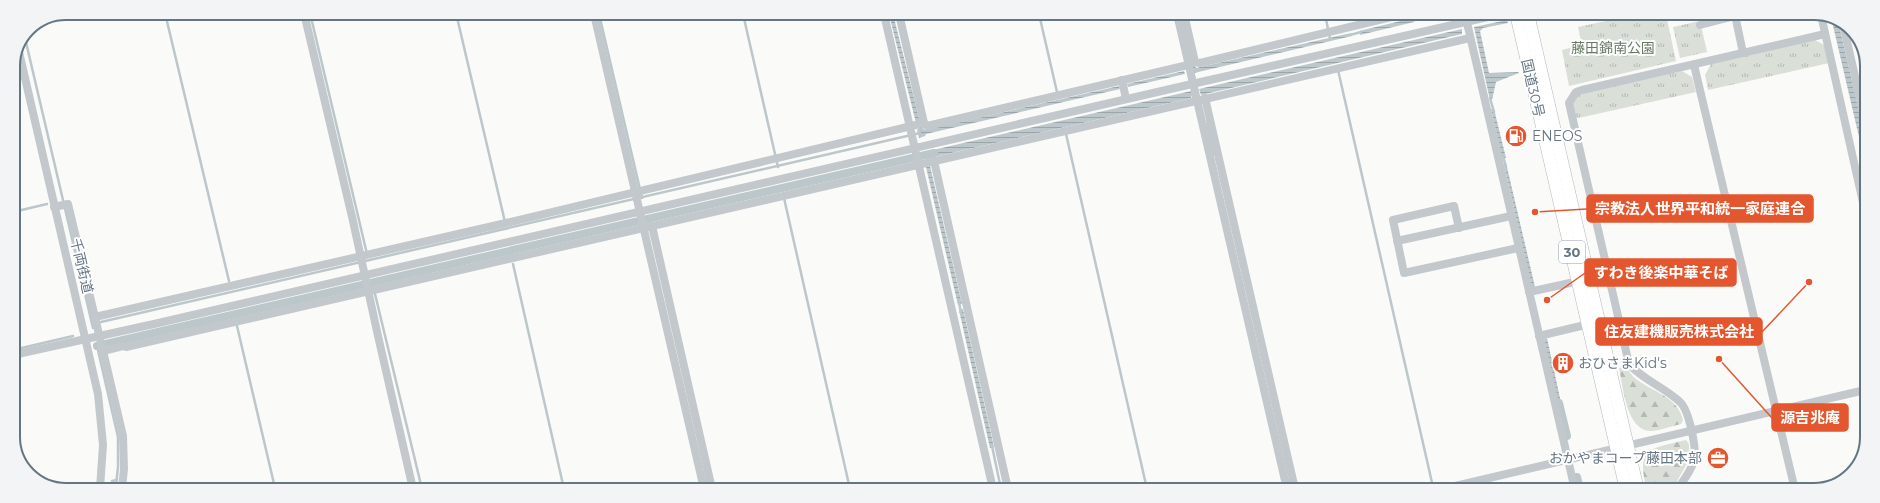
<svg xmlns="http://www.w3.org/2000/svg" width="1880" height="503" font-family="Montserrat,'Noto Sans JP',sans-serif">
<defs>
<pattern id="forest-firs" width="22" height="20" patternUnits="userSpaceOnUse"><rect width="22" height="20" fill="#dadfd7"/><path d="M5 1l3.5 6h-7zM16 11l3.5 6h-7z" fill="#b4b9b4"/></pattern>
<pattern id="park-tufts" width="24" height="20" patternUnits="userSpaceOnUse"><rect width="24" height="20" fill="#dadfd7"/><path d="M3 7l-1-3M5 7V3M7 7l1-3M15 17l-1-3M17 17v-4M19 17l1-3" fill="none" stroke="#b4b9b4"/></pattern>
<pattern id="water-rules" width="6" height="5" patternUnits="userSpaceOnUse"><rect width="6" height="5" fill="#bbc7cb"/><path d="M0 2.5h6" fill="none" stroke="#9ca6aa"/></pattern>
</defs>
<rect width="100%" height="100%" fill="#fafaf8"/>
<!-- forest -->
<g fill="url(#forest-firs)">
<path d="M1626 367C1629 371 1632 376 1636 379 1653 392 1678 397 1683 420L1681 424C1671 426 1660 431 1650 431 1626 430 1623 386 1619 368Z"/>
<path d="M1686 440 1689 444V460L1672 490H1647C1636 447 1649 449 1686 440Z"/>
</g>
<!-- park -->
<g fill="url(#park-tufts)">
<polygon points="1634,15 1666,15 1676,61 1569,86 1562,50 1582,45 1578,27"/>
<polygon points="1700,21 1707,52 1680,58 1673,27"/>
<polygon points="1815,40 1824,45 1829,63 1708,90 1705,75 1711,64"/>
<polygon points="1682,71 1692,77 1696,92 1574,119 1571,104 1579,94"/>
</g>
<!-- water -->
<g fill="url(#water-rules)">
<polygon points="889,14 893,14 920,122 916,123"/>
<polygon points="1831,17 1838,21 1867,145 1866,167"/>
<polygon points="1413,18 1414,22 1360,35 1359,31"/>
<polygon points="1507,20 1508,23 1483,28 1480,31 1489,73 1518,72 1519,73 1496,82 1492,100 1490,100 1474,27"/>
<polygon points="1462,29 1462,34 1201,95 1199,89"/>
<polygon points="1351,33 1352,36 1194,73 1191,65 1194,64 1196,68"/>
<polygon points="1184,71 1185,74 1128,87 1127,84"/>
<polygon points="1119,86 1120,89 926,134 925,136 919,138 917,130 921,126 925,130"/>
<polygon points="1191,91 1192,95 1191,98 925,159 923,154 924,152"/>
<polygon points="1491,109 1494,109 1506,158 1502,158"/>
<polygon points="1506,163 1535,287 1532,288 1504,165"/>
<polygon points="930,166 962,304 958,305 926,167"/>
<polygon points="963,309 994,447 990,448 959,310"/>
<polygon points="1547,338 1563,412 1560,413 1544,339"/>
</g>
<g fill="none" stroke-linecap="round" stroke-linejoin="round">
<!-- stream -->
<g stroke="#bbc7cb" stroke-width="2.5">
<polyline points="165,13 229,281"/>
<polyline points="310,13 367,254"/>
<polyline points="456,13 505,222"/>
<polyline points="599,14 642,198"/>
<polyline points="743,14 778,167"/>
<polyline points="1039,14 1057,92"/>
<polyline points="1325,14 1330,39"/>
<polyline points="1410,21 1423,18"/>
<polyline points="1350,35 1361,32"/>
<polyline points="25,38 93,328"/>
<polyline points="1338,70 1433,487"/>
<polyline points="1490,98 1494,112"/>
<polyline points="1206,124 1214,154"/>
<polyline points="1066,134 1147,489"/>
<polyline points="1503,156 1506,167"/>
<polyline points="784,198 850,489"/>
<polyline points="13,212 47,204"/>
<polyline points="647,219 648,223"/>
<polyline points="510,251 511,254"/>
<polyline points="513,264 564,489"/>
<polyline points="373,283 374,287"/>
<polyline points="375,294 422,489"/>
<polyline points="959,302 961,313"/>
<polyline points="101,322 920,133"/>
<polyline points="237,326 275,488"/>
<polyline points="97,346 118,437 118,467 116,485"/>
<polyline points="13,350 73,336"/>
<polyline points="992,446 1001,489"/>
<polyline points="112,481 117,480"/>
<polyline points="74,488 93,484"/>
</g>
<!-- canal -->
<g stroke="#bbc7cb" stroke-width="8">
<polyline points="97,346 934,153"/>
<polyline points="1559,403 1567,436"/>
<polyline points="1577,477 1580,490"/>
</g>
<!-- highway casing -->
<g stroke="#b4b9bd" stroke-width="13">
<g id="highway">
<polyline points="1516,14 1626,490"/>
<polyline points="1528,14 1638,490"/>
</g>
</g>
<!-- minor -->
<g stroke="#c3c8cc" stroke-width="8">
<polyline points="304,13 353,221 378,336 413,489"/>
<polyline points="594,14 704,489"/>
<polyline points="884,14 993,489"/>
<polyline points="899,14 924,123 927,126 1188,65"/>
<polyline points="1177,14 1287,489"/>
<polyline points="1184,14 1195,62 1200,63 1404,14"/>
<polyline points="1465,14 1575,490"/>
<polyline points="1735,15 1743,53"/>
<polyline points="1821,15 1866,216"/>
<polyline points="1843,24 1867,129"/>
<polyline points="1700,25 1735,16"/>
<polyline points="19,52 98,394 103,445 100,488"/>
<polyline points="1694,65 1795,490"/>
<polyline points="1122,80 1126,99"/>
<polyline points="1205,98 1295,489"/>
<polyline points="934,161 1008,489"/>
<path d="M54 207 68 204 103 351 123 346 126 347C574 246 1021 138 1470 38"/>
<polyline points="652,226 712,489"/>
<polyline points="1459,228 1454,206 1393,220 1404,273 1518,248"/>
<polyline points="1397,241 1511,216"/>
<polyline points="1529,292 1579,281"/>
<polyline points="95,317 506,223 924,123"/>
<polyline points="1539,336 1589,324"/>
<polyline points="103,351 123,436 124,469 122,488"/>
<polyline points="13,355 154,324 1192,84 1501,14"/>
<polyline points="1438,490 1865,390"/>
<path d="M1677 490C1683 481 1691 471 1694 461 1697 449 1689 410 1680 402 1664 387 1643 380 1629 364L1569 103 1576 92 1582 90 1825 34"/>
</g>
<!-- highway -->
<use href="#highway" stroke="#fff" stroke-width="12"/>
</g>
<!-- icons -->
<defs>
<g id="fuel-disc" transform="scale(1.15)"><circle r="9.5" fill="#e4572e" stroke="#fff"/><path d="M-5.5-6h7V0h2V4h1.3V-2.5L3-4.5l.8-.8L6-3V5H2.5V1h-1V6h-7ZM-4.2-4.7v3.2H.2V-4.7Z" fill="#fff"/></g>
<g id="building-disc" transform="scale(1.15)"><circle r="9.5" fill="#e4572e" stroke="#fff"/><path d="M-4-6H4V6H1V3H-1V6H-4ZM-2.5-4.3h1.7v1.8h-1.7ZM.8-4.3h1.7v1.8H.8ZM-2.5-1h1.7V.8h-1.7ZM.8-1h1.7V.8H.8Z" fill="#fff"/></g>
<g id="office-disc" transform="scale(1.15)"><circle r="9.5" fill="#e4572e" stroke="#fff"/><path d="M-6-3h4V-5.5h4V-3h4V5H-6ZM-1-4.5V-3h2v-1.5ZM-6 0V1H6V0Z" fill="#fff"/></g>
</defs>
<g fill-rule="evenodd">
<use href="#fuel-disc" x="1516" y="136"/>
<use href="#building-disc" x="1563" y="363"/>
<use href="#office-disc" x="1718" y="458"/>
</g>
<g text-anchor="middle" stroke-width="4" stroke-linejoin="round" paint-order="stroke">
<!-- shield labels -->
<rect fill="#fff" stroke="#939fa8" stroke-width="1" x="1559" y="241" width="26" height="22" rx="3"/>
<g font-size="13" font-weight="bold" fill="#657683">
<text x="1572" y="257">30</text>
</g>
<!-- park labels -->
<g font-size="14" fill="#687a64" stroke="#fff">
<text x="1613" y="53">藤田錦南公園</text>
</g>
<!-- street labels -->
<g font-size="14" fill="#657683" stroke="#fff">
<text transform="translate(1533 88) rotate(77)" y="5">国道30号</text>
<text transform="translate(82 266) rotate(77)" y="5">千両街道</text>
</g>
<!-- poi labels -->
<g font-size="14" fill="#657683" stroke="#fff" text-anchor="start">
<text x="1532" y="141">ENEOS</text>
<text x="1578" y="368">おひさまKid's</text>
<text x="1702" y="463" text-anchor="end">おかやまコープ藤田本部</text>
</g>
</g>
<!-- crop -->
<path d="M0 0H1880V503H0ZM66 20H1814A46 46 0 0 1 1860 66V437A46 46 0 0 1 1814 483H66A46 46 0 0 1 20 437V66A46 46 0 0 1 66 20Z" fill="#f3f4f5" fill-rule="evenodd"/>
<path fill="none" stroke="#657683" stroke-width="2" d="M66 20H1814A46 46 0 0 1 1860 66V437A46 46 0 0 1 1814 483H66A46 46 0 0 1 20 437V66A46 46 0 0 1 66 20Z"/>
<!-- callouts -->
<path fill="none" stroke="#e4572e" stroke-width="1.5" d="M1535 212L1587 209M1547 300L1585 273M1809 282L1762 332M1719 359L1772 418"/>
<g fill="#e4572e" stroke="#fff" stroke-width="1.5">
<circle cx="1535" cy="212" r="4"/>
<circle cx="1547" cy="300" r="4"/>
<circle cx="1809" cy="282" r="4"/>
<circle cx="1719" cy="359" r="4"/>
</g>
<g fill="#e4572e" stroke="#e4572e" stroke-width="1.5">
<rect x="1587" y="195" width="226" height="27" rx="4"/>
<rect x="1585" y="259" width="151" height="27" rx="4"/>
<rect x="1596" y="318" width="166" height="27" rx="4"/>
<rect x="1772" y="404" width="76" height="27" rx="4"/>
</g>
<g font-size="15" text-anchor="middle" font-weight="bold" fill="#fff">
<text x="1700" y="214">宗教法人世界平和統一家庭連合</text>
<text x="1661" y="278">すわき後楽中華そば</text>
<text x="1679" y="337">住友建機販売株式会社</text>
<text x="1810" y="423">源吉兆庵</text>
</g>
</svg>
